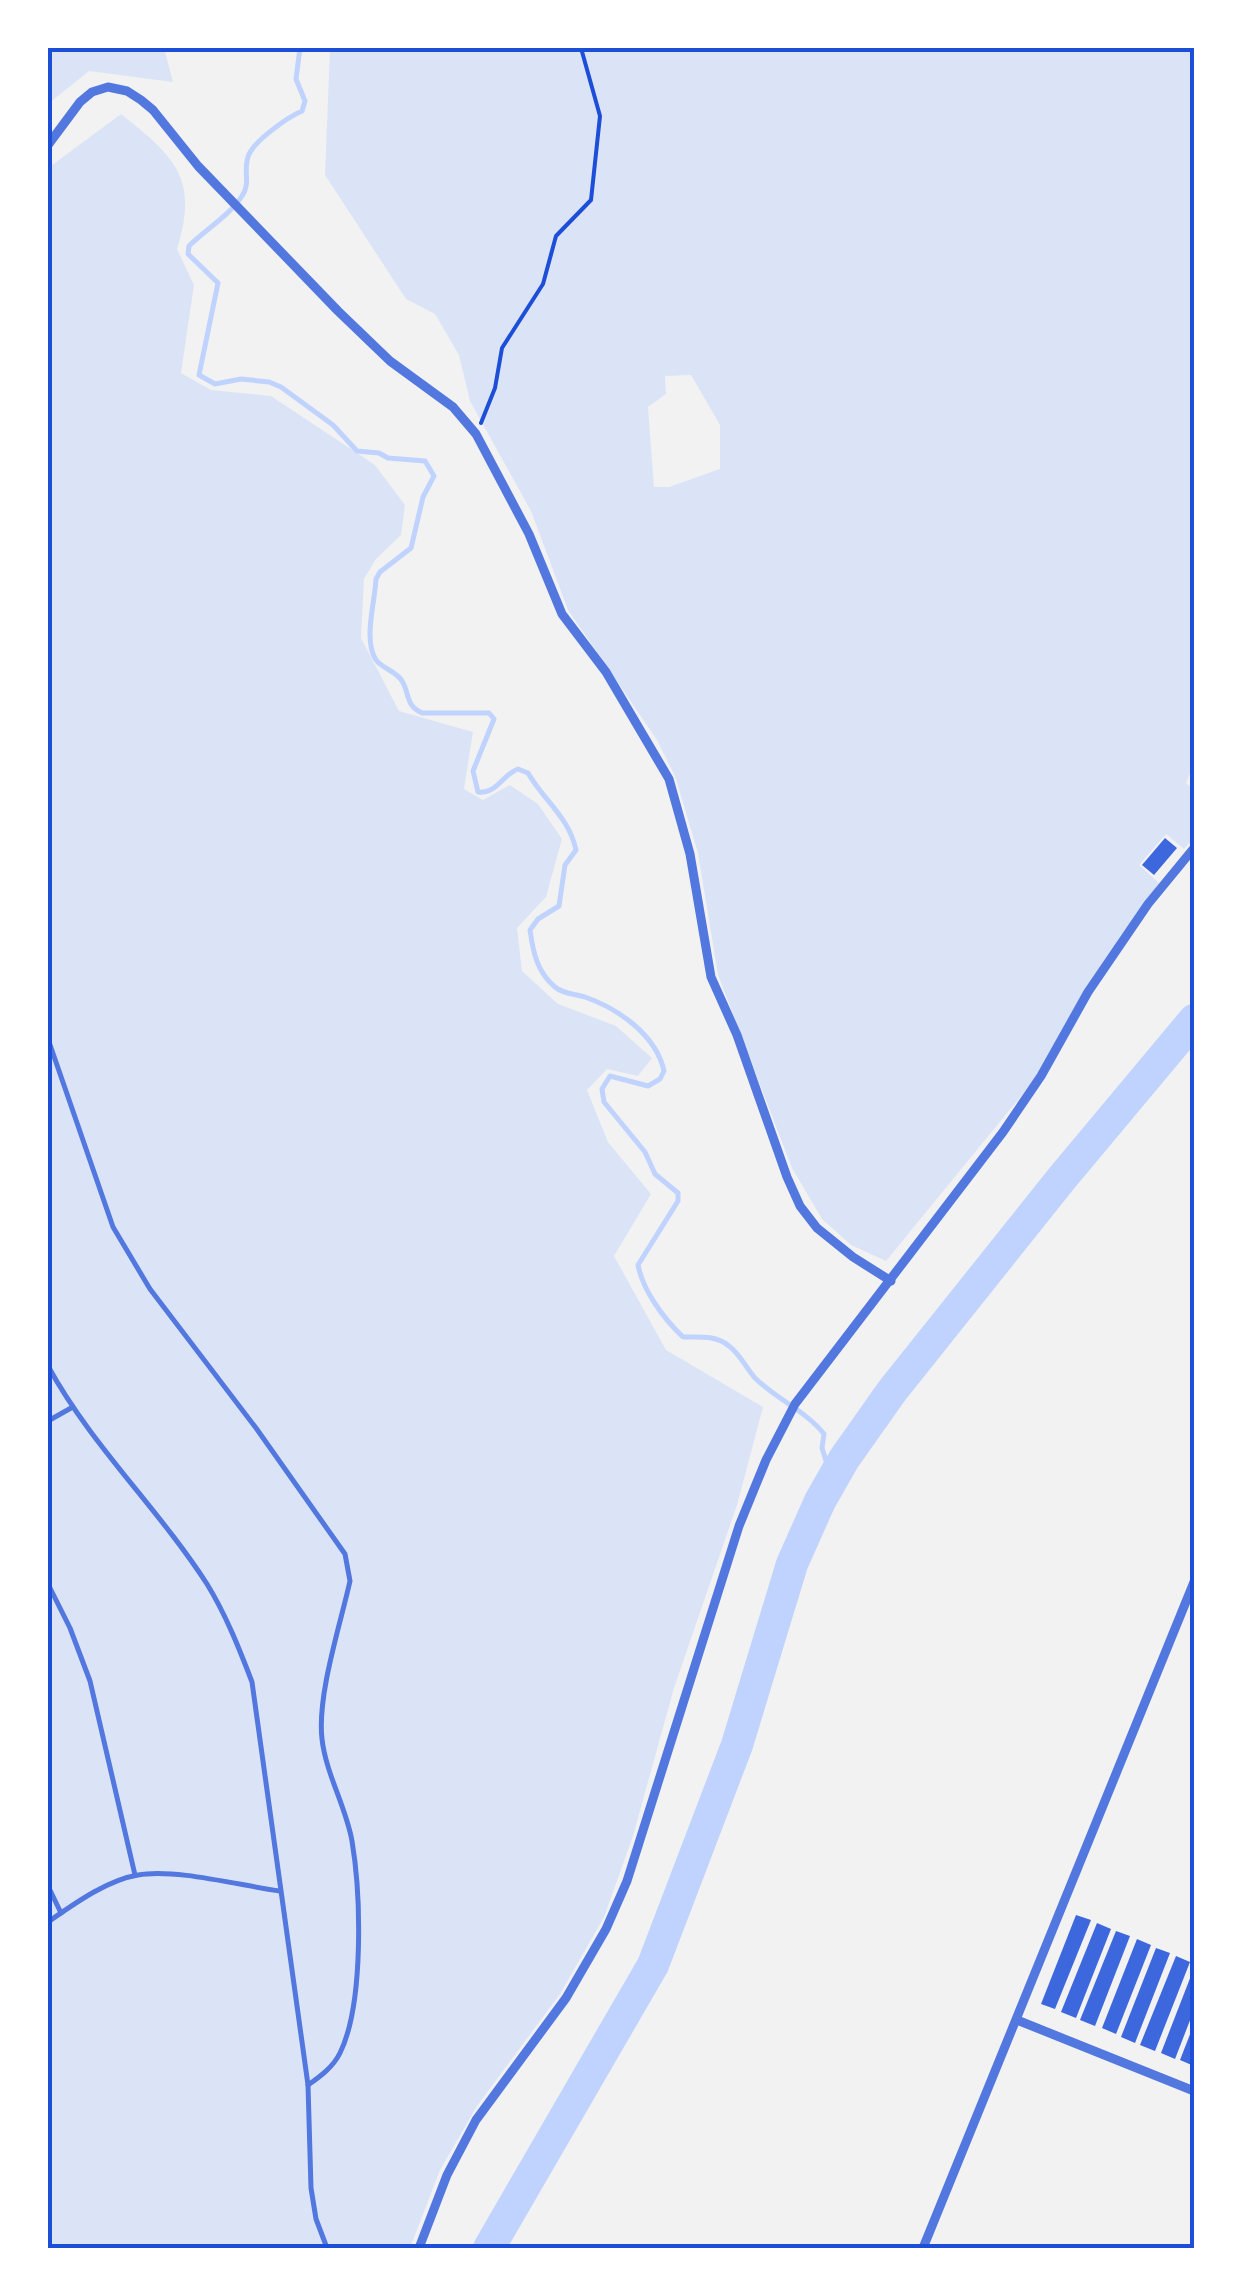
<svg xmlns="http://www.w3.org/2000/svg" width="1242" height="2296" font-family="Signika,sans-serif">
<rect width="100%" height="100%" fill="#f2f2f2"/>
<!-- green -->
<g fill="#dbe4f7" fill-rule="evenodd">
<polygon points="48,48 164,48 173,82 89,71 48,104"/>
<path d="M330 48H1194V764L1186 783 1194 790V838L1184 849 1166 834 1139 865 1159 883 1087 986 1039 1074 886 1261 851 1245 822 1219 792 1168 718 975 698 853 675 776 657 740 568 610 531 511 470 401 459 355 435 314 406 299 325 175ZM691 375 720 425V469L669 487H654L648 407 666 394 665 376Z"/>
<path d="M121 114C175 157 199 178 177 249L194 285 181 373 211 390 271 396 375 465 405 505 401 535 376 559 364 579 361 638 399 711 473 732 464 789 483 800 510 785 538 804 562 839 546 897 517 928 522 971 558 1004 616 1026 652 1058 638 1076 607 1069 587 1090 608 1142 651 1194 614 1256 666 1350 763 1407 737 1505 674 1688 633 1836 604 1917 560 1994 477 2106 440 2170 410 2248H48V168Z"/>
</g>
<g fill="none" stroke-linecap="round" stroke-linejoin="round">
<!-- stream -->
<path stroke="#bfd3fe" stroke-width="5" d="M300 48 296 79 305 101 302 111C288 117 252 142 248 157 243 172 251 183 242 196 229 216 206 229 189 246L188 254 218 283 199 375 215 384 241 379 269 382 281 387 333 425 357 451 379 453 388 458 425 461 434 476 423 497 411 548 380 572 376 579C375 602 363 640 376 660 383 669 396 671 402 681 410 694 405 705 422 713H489L494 719 473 771 478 792C497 794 502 775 518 769L528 773C544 801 569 817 576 850L565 865 559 906 538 919 530 930C533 952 537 972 555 987 563 994 575 994 585 997 619 1009 656 1035 664 1071L660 1079 648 1086 610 1076 602 1089 604 1102 645 1152 655 1174 678 1193V1201L638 1265C643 1291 664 1319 683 1337 699 1337 716 1335 729 1346 740 1354 746 1368 755 1378 776 1399 806 1411 824 1434L822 1448 832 1480"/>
<!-- river -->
<polyline stroke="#bfd3fe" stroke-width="32" points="489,2248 653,1965 737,1745 792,1564 820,1501 844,1459 892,1391 1062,1178 1194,1020"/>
</g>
<!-- building -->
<g fill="#3d67dc">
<polygon points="1165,838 1177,848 1154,875 1142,865"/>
<polygon points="1076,1915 1091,1920 1055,2009 1041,2004"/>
<polygon points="1097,1923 1111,1929 1076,2018 1061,2012"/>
<polygon points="1116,1931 1130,1936 1095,2026 1080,2020"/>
<polygon points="1137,1939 1151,1945 1116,2034 1102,2028"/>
<polygon points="1156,1948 1170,1953 1135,2043 1121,2037"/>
<polygon points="1176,1956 1190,1962 1155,2051 1140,2045"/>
<polygon points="1194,1968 1194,2010 1175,2059 1161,2053"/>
<polygon points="1194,2024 1194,2066 1180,2060"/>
</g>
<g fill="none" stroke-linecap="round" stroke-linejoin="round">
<!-- path -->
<polyline stroke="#1d4ed8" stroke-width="4" points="481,423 495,388 502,348 543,284 556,236 591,200 600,116 581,48"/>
<!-- service -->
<g stroke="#5277de" stroke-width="5">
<path d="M48 1039 113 1227 150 1289 256 1428 345 1554 350 1581C340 1626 317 1695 322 1739 326 1774 346 1807 352 1841 361 1895 364 2004 340 2053 333 2067 321 2076 308 2085"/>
<path d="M48 1366C91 1445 158 1508 207 1584 226 1615 239 1648 252 1682L308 2085 311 2188 316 2219 327 2248"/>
<polyline points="48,1421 71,1408"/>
<polyline points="48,1584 70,1628 90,1681 135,1875"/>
<polyline points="48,1886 61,1913"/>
<path d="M48 1922C74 1904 107 1880 138 1875 174 1868 242 1886 280 1891"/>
</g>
<!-- minor -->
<g stroke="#5277de" stroke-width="9">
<polyline points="48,145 80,102 92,92 108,87 127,91 141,100 153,110 198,166 338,311 390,361 453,407 476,434 529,534 562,614 606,672 669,779 690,854 711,977 737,1035 787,1177 800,1206 817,1228 853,1257 891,1281"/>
<polyline points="1017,2020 1194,2091"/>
<polyline points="419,2248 447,2175 476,2120 566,1998 606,1929 627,1881 739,1526 766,1460 795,1404 1003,1132 1041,1076 1088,992 1148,904 1194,848"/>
<polyline points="923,2248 1194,1582"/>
</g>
</g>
<!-- border -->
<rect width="1242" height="2296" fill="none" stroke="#ffffff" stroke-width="100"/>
<rect x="50" y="50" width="1142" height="2196" fill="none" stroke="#1d4ed8" stroke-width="4"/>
</svg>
